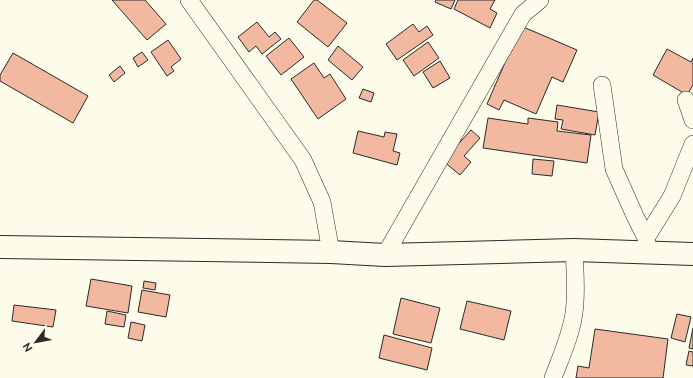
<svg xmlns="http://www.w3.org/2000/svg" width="693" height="378" font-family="Ubuntu,sans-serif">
<rect width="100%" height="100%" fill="#fdfbea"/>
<!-- building -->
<g fill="#f2b8a0" stroke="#2b2b2b">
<polygon points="112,0 145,0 166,24 147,40"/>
<polygon points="314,0 317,0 347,23 328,47 297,22"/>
<polygon points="436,0 455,0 451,9 435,2"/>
<polygon points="458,0 495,0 490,9 497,13 490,28 454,9"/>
<polygon points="257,22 269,37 275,32 281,39 262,54 256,46 249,52 238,37"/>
<polygon points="413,24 419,32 427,26 433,35 397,60 386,44"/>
<polygon points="521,26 577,50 563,82 552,77 536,114 504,100 499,110 487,104"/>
<polygon points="289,38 304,57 281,75 266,56"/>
<polygon points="168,40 181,59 171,67 174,71 167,76 151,52"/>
<polygon points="428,42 439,58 414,76 403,60"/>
<polygon points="338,46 363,67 352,80 328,60"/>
<polygon points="667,49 691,62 693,58 693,85 687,95 653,75"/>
<polygon points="142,52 148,60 138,67 133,58"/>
<polygon points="13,53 88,96 73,123 0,81 0,75"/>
<polygon points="440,61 450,78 433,88 423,72"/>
<polygon points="314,63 324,78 330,74 346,99 318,119 291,79"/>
<polygon points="120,66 125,73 114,82 109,75"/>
<polygon points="363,89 374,93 371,102 359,98"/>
<polygon points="557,105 599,112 595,135 561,129 563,120 555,119"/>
<polygon points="488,118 528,124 528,118 558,122 557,131 591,135 587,163 483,148"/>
<polygon points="471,130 480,138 464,156 471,162 460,175 443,161"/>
<polygon points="358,131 384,137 385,132 397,134 393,151 400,153 397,165 353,153"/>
<polygon points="533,159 554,161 552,176 532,174"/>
<polygon points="91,279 132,286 128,313 86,306"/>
<polygon points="144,281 156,283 155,290 143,288"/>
<polygon points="142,290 170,295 166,317 138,312"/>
<polygon points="401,298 440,308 431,343 393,334"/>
<polygon points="467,301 511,311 504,340 460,329"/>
<polygon points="14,305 56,310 53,327 12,321"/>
<polygon points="107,311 126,315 124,327 105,324"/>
<polygon points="677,314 691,317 685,342 671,338"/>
<polygon points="131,322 145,325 142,341 128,338"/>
<polygon points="693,328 693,349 689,348"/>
<polygon points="595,329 668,339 663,378 576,378 578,366 589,368"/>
<polygon points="384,335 432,348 427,370 379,358"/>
<polygon points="689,351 693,352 693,366 686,365"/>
</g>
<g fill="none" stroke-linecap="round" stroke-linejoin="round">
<!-- street casing -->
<g stroke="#2b2b2b" stroke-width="18">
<g id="street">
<polyline points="189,0 303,160 322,202 331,252"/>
<polyline points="602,85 614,169 635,216 646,238 648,253"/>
<polyline points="686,100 693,120"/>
<polyline points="646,238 672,196 693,144"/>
<polyline points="385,255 523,14 540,0"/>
<path d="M553 378C561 357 571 335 574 313 577 292 575 271 574 250"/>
</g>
</g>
<!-- highway casing -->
<g stroke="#2b2b2b" stroke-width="24">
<polyline id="highway" points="0,247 331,252 385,255 574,250 693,254"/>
</g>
<!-- street -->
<use href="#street" stroke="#fdfbea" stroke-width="17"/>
<!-- highway -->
<use href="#highway" stroke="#fdfbea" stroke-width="22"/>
</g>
<!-- north arrow -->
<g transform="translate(36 342) rotate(238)" stroke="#fdfbea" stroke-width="3" paint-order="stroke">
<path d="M0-3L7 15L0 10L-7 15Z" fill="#2b2b2b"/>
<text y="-6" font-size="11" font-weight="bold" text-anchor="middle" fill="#2b2b2b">N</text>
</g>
</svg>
